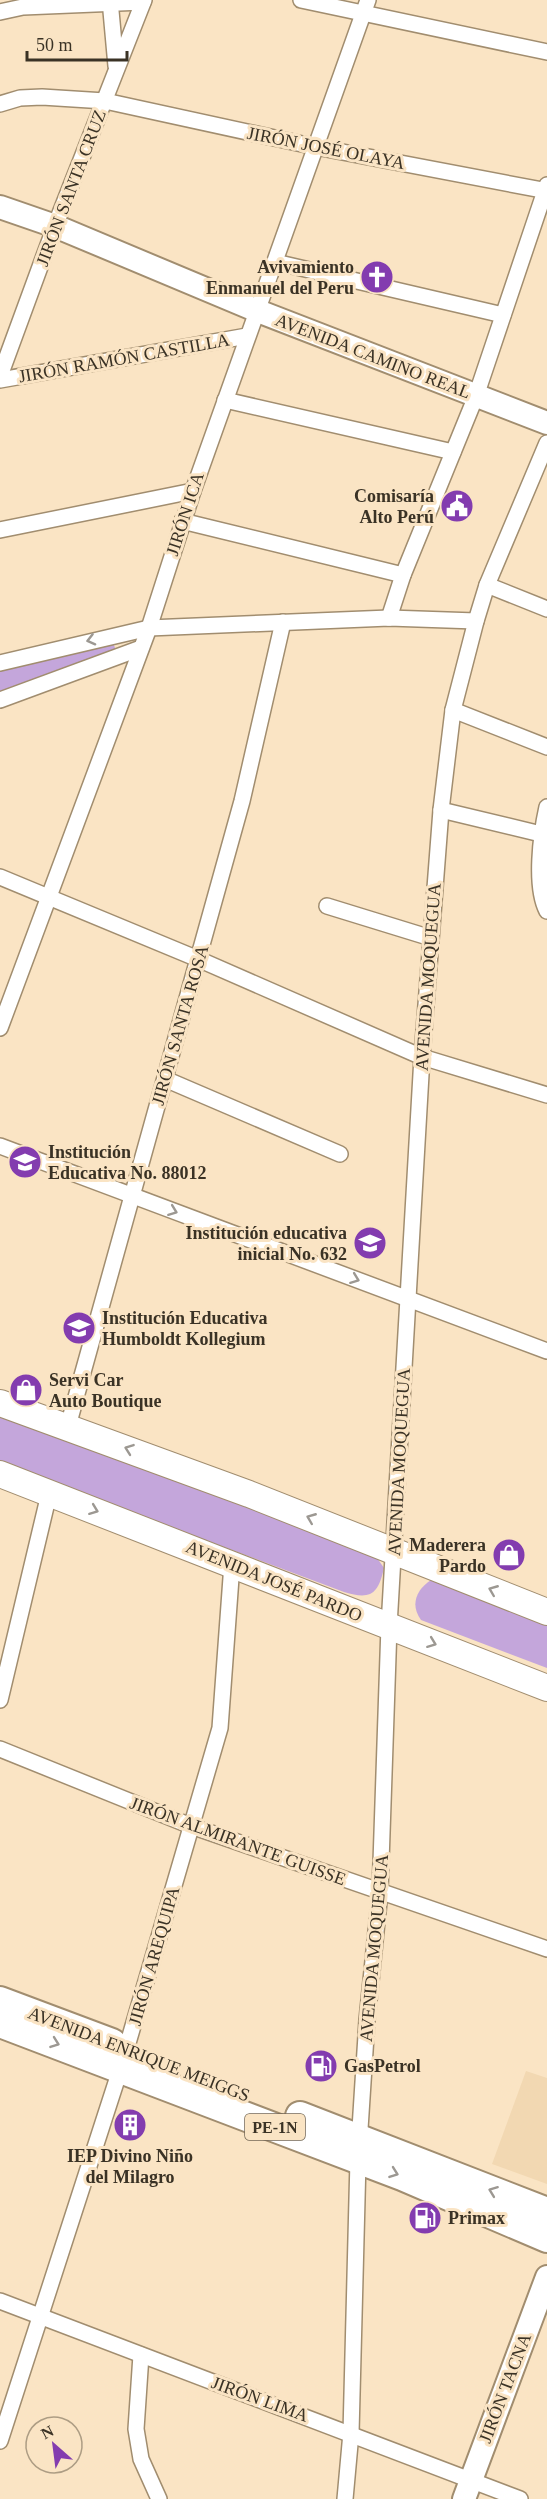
<svg xmlns="http://www.w3.org/2000/svg" width="547" height="2499" font-family="Georgia,serif">
<rect width="100%" height="100%" fill="#fae4c4"/>
<!-- built -->
<polygon fill="#f2d8b2" points="526,2071 547,2078 547,2184 492,2164"/>
<!-- green -->
<g fill="#c4a6db">
<polygon points="112,641 116,650 0,695 0,668"/>
<path d="M0 1411 375 1555 384 1568C378 1595 370 1600 344 1592L0 1463Z"/>
<path d="M431 1580 547 1619V1668L421 1620C410 1605 416 1590 431 1580Z"/>
</g>
<g fill="none" stroke-linecap="round" stroke-linejoin="round">
<!-- street casing -->
<g stroke="#a18d6f" stroke-width="18">
<g id="street">
<polyline points="110,0 116,66"/>
<polyline points="301,0 547,52"/>
<polyline points="0,12 23,7 143,2"/>
<polyline points="0,104 20,98 42,97 105,101 316,147 547,191"/>
<polyline points="275,262 503,315"/>
<polyline points="0,376 55,226 144,0"/>
<polyline points="0,380 247,336"/>
<polyline points="225,400 453,452"/>
<polyline points="182,521 403,575"/>
<polyline points="0,530 193,491"/>
<polyline points="487,585 547,609"/>
<polyline points="389,618 403,575 476,396 547,185"/>
<polyline points="0,663 149,628 389,618 476,621"/>
<polyline points="0,700 141,648"/>
<polyline points="453,710 547,747"/>
<path d="M547 807C541 834 534 886 547 911"/>
<polyline points="441,810 541,834"/>
<polyline points="0,877 198,959 422,1057 547,1095"/>
<polyline points="327,906 431,938"/>
<polyline points="0,1028 149,628 193,491 368,0"/>
<polyline points="165,1079 340,1154"/>
<polyline points="0,1146 547,1351"/>
<polyline points="68,1426 242,801 283,622"/>
<polyline points="0,1700 49,1494"/>
<polyline points="0,1749 191,1826 547,1949"/>
<polyline points="0,2301 520,2499"/>
<polyline points="141,2355 136,2429 141,2459 159,2499"/>
<polyline points="0,2441 121,2067 220,1728 232,1564"/>
<polyline points="345,2499 351,2433 358,2160 367,2020 380,1892 389,1626 422,1057 441,810 453,710 476,621 487,585 547,443"/>
</g>
</g>
<!-- secondary casing -->
<g stroke="#a18d6f" stroke-width="26">
<g id="secondary">
<polyline points="0,207 55,226 258,311 547,423"/>
<polyline points="464,2499 547,2277"/>
</g>
</g>
<!-- primary casing -->
<g stroke="#a18d6f" stroke-width="28">
<g id="primary">
<polyline points="0,1403 249,1494 547,1612"/>
<polyline points="0,1474 547,1688"/>
</g>
</g>
<!-- highway casing -->
<g stroke="#a18d6f" stroke-width="32">
<g id="highway">
<polyline points="0,2001 112,2043"/>
<polyline points="0,2023 402,2176 547,2238"/>
<polyline points="300,2116 547,2212"/>
</g>
</g>
<!-- street -->
<use href="#street" stroke="#fff" stroke-width="15"/>
<!-- secondary -->
<use href="#secondary" stroke="#fff" stroke-width="22"/>
<!-- primary -->
<use href="#primary" stroke="#fff" stroke-width="26"/>
<!-- highway -->
<use href="#highway" stroke="#fff" stroke-width="28"/>
</g>
<!-- one-way arrows -->
<defs><path id="oneway-chevron" d="M-2-3.5L2.5 0L-2 3.5" fill="none" stroke-width="1.6" stroke-linecap="round" stroke-linejoin="round" transform="scale(1.5)"/></defs>
<g stroke="#9c9892">
<use href="#oneway-chevron" transform="translate(91 640) rotate(166)"/>
<use href="#oneway-chevron" transform="translate(173 1211) rotate(21)"/>
<use href="#oneway-chevron" transform="translate(355 1279) rotate(21)"/>
<use href="#oneway-chevron" transform="translate(129 1449) rotate(-160)"/>
<use href="#oneway-chevron" transform="translate(94 1510) rotate(21)"/>
<use href="#oneway-chevron" transform="translate(311 1518) rotate(-158)"/>
<use href="#oneway-chevron" transform="translate(493 1590) rotate(-158)"/>
<use href="#oneway-chevron" transform="translate(432 1643) rotate(21)"/>
<use href="#oneway-chevron" transform="translate(55 2043) rotate(20)"/>
<use href="#oneway-chevron" transform="translate(394 2173) rotate(20)"/>
<use href="#oneway-chevron" transform="translate(493 2191) rotate(-159)"/>
</g>
<!-- icons -->
<defs>
<g id="church-disc" transform="scale(1.725)"><circle r="9.5" fill="#833caf" stroke="#fae4c4"/><path d="M-1.2-6h2.4v3.5h3.3v2.4h-3.3V6h-2.4V-.1h-3.3v-2.4h3.3Z" fill="#fff"/></g>
<g id="civic-disc" transform="scale(1.725)"><circle r="9.5" fill="#833caf" stroke="#fae4c4"/><path d="M-.6-6.5H3V-4.5H.6V-3L4-1V1h2V6H-6V1h2V-1L-.6-3ZM-1.2 2.5V6h2.4V2.5Z" fill="#fff"/></g>
<g id="school-disc" transform="scale(1.725)"><circle r="9.5" fill="#833caf" stroke="#fae4c4"/><path d="M0-5L7-2L0 1L-7-2ZM-4 1L0 2.5L4 1V4Q0 6-4 4Z" fill="#fff"/></g>
<g id="shop-disc" transform="scale(1.725)"><circle r="9.5" fill="#833caf" stroke="#fae4c4"/><path d="M-5-2.5h2.3a2.7 3.5 0 0 1 5.4 0H5L5.5 6h-11ZM-1.5-2.5h3a1.5 2.3 0 0 0-3 0Z" fill="#fff"/></g>
<g id="fuel-disc" transform="scale(1.725)"><circle r="9.5" fill="#833caf" stroke="#fae4c4"/><path d="M-5.5-6h7V0h2V4h1.3V-2.5L3-4.5l.8-.8L6-3V5H2.5V1h-1V6h-7ZM-4.2-4.7v3.2H.2V-4.7Z" fill="#fff"/></g>
<g id="building-disc" transform="scale(1.725)"><circle r="9.5" fill="#833caf" stroke="#fae4c4"/><path d="M-4-6H4V6H1V3H-1V6H-4ZM-2.5-4.3h1.7v1.8h-1.7ZM.8-4.3h1.7v1.8H.8ZM-2.5-1h1.7V.8h-1.7ZM.8-1h1.7V.8H.8Z" fill="#fff"/></g>
</defs>
<g fill-rule="evenodd">
<use href="#church-disc" x="377" y="277"/>
<use href="#civic-disc" x="457" y="506"/>
<use href="#school-disc" x="25" y="1162"/>
<use href="#school-disc" x="370" y="1243"/>
<use href="#school-disc" x="79" y="1328"/>
<use href="#shop-disc" x="26" y="1390"/>
<use href="#shop-disc" x="509" y="1555"/>
<use href="#fuel-disc" x="321" y="2066"/>
<use href="#building-disc" x="130" y="2125"/>
<use href="#fuel-disc" x="425" y="2218"/>
</g>
<g text-anchor="middle" stroke-width="6" stroke-linejoin="round" paint-order="stroke">
<!-- shield labels -->
<rect fill="#fae4c4" stroke="#746755" stroke-width="1.5" x="245" y="2114" width="60" height="26" rx="4.5"/>
<g font-size="16" font-weight="bold" fill="#3a3225">
<text x="275" y="2133">PE-1N</text>
</g>
<!-- street labels -->
<g font-size="18" fill="#3a3225" stroke="#fae4c4">
<text transform="translate(326 148) rotate(11)" y="6">JIRÓN JOSÉ OLAYA</text>
<text transform="translate(71 188) rotate(-69)" y="6">JIRÓN SANTA CRUZ</text>
<text transform="translate(373 356) rotate(21)" y="6">AVENIDA CAMINO REAL</text>
<text transform="translate(124 358) rotate(-10)" y="6">JIRÓN RAMÓN CASTILLA</text>
<text transform="translate(185 514) rotate(-72)" y="6">JIRÓN ICA</text>
<text transform="translate(428 977) rotate(-86)" y="6">AVENIDA MOQUEGUA</text>
<text transform="translate(180 1025) rotate(-74)" y="6">JIRÓN SANTA ROSA</text>
<text transform="translate(399 1462) rotate(-87)" y="6">AVENIDA MOQUEGUA</text>
<text transform="translate(274 1581) rotate(22)" y="6">AVENIDA JOSÉ PARDO</text>
<text transform="translate(238 1841) rotate(20)" y="6">JIRÓN ALMIRANTE GUISSE</text>
<text transform="translate(374 1948) rotate(-85)" y="6">AVENIDA MOQUEGUA</text>
<text transform="translate(154 1956) rotate(-74)" y="6">JIRÓN AREQUIPA</text>
<text transform="translate(139 2054) rotate(21)" y="6">AVENIDA ENRIQUE MEIGGS</text>
<text transform="translate(505 2388) rotate(-69)" y="6">JIRÓN TACNA</text>
<text transform="translate(260 2399) rotate(20)" y="6">JIRÓN LIMA</text>
</g>
<!-- poi labels -->
<g font-size="18" font-weight="bold" fill="#3a3225" stroke="#fae4c4" text-anchor="start">
<text x="354" y="273" text-anchor="end">Avivamiento<tspan x="354" dy="21">Enmanuel del Peru</tspan></text>
<text x="434" y="502" text-anchor="end">Comisaría<tspan x="434" dy="21">Alto Perú</tspan></text>
<text x="48" y="1158">Institución<tspan x="48" dy="21">Educativa No. 88012</tspan></text>
<text x="347" y="1239" text-anchor="end">Institución educativa<tspan x="347" dy="21">inicial No. 632</tspan></text>
<text x="102" y="1324">Institución Educativa<tspan x="102" dy="21">Humboldt Kollegium</tspan></text>
<text x="49" y="1386">Servi Car<tspan x="49" dy="21">Auto Boutique</tspan></text>
<text x="486" y="1551" text-anchor="end">Maderera<tspan x="486" dy="21">Pardo</tspan></text>
<text x="344" y="2072">GasPetrol</text>
<text x="130" y="2162" text-anchor="middle">IEP Divino Niño<tspan x="130" dy="21">del Milagro</tspan></text>
<text x="448" y="2224">Primax</text>
</g>
</g>
<!-- north arrow -->
<g transform="translate(54 2445) rotate(332)"><circle r="28" fill="#fae4c4" stroke="#ad9d84" stroke-width="1.5"/>
<path d="M0-4.5L10 22L0 15L-10 22Z" fill="#833caf"/>
<text y="-9" font-size="16" font-weight="bold" text-anchor="middle" fill="#3a3225">N</text>
</g>
<!-- scale -->
<path d="M27 51v9h100v-9" fill="none" stroke="#3a3225" stroke-width="3"/>
<text x="36" y="51" font-size="18" fill="#3a3225" stroke="#fae4c4" stroke-width="4.5" paint-order="stroke">50 m</text>
</svg>
